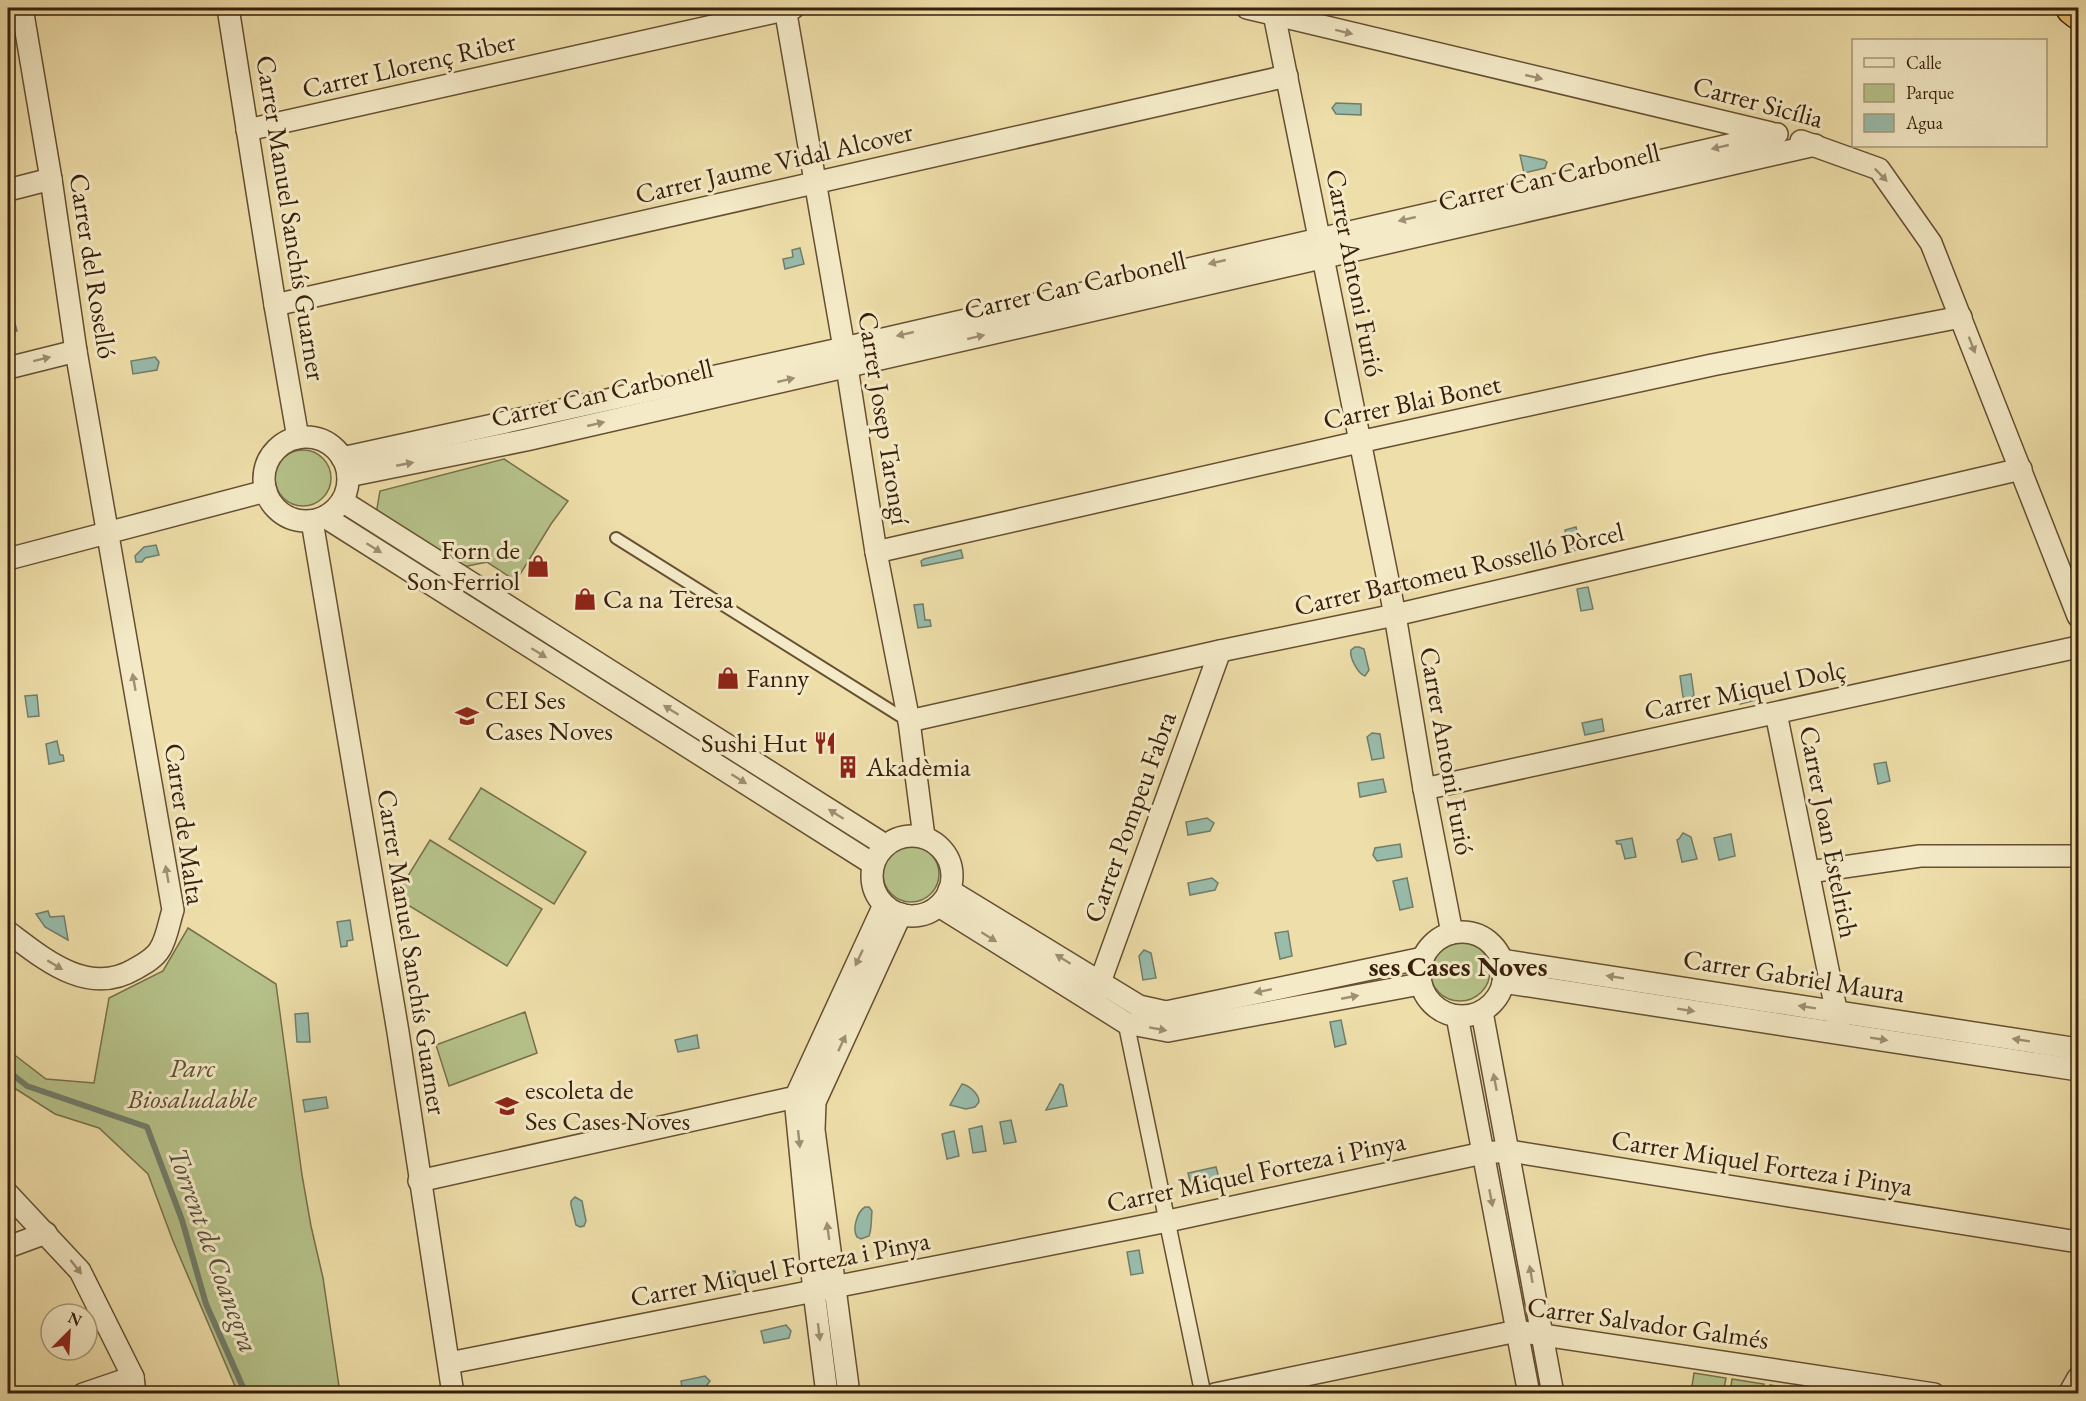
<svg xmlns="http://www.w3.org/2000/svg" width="2086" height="1401" font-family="'EB Garamond',serif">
<rect width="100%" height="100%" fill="#eedea9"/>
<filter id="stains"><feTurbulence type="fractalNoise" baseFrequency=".00333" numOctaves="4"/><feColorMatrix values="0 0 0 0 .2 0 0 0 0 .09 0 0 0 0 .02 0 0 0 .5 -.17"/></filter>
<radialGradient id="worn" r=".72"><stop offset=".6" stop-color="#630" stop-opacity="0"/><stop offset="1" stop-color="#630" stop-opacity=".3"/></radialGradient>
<!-- green -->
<g fill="#b6c28a" stroke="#77704b" stroke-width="1.5">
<circle cx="303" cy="478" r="28"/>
<polygon points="504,459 568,501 551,524 516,581 487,562 463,567 376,514 380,491"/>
<polygon points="481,788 586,852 554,904 449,839"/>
<polygon points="430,840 542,909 507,966 395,897"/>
<circle cx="911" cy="874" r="28"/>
<polygon points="188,928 276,984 302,1175 311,1226 323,1278 340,1393 238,1393 173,1241 148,1174 99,1128 55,1114 8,1084 8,1050 46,1079 94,1083 109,998 163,971"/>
<circle cx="1460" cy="971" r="30"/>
<polygon points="525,1012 537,1053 449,1086 436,1045"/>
<polygon points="1694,1373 1726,1378 1723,1393 1691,1393"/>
<polygon points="1732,1379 1764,1384 1762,1393 1730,1393"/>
<polygon points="1770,1385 1801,1390 1801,1393 1769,1393"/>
</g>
<!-- water -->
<g fill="#99bcab" stroke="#727d6b" stroke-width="1.5">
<polygon points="1336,103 1361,104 1361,115 1336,114 1332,108"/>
<polygon points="1520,155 1544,160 1547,162 1545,168 1524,173"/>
<polygon points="800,248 804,264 785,269 783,259 793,257 792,250"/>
<polygon points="11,309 17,331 8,333 8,310"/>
<polygon points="155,357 159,362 157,370 133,374 131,361"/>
<polygon points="1576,527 1581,549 1569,552 1565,530"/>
<polygon points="156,545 159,555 145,558 142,562 136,562 135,556 144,547"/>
<polygon points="961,550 963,558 922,566 921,561 924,559"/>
<polygon points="1588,587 1593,609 1581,611 1577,589"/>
<polygon points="923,604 925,620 930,620 931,626 918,628 914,605"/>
<path d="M1355 647H1359L1364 649 1369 670 1365 676C1358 674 1349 657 1351 650Z"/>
<polygon points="1691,674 1694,695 1690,699 1683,697 1680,676"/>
<polygon points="1753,686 1758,688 1760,699 1740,704 1738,693 1750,690"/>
<polygon points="37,695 39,716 28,717 25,696"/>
<polygon points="1602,719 1604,731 1585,735 1582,723"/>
<polygon points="1372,733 1380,734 1384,758 1372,760 1367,737"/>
<polygon points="57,741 60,755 63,755 64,761 49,764 46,744"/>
<polygon points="1886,762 1890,781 1878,784 1874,764"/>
<polygon points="1383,779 1386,792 1360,797 1358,783"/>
<polygon points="1207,818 1214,823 1210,831 1188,835 1186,822"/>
<polygon points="1683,833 1691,837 1697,859 1682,862 1677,840 1679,839"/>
<polygon points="1731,834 1735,856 1719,860 1714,838"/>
<polygon points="1632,838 1636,857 1625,859 1621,844 1617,844 1616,841"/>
<polygon points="1400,844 1402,857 1377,861 1373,855 1375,848"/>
<polygon points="1212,878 1218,883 1215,890 1190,895 1188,883"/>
<polygon points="1407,878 1413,907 1400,910 1393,881"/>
<polygon points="48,911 50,917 64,916 68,940 45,927 36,914"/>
<polygon points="350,920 353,940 347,941 347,946 341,947 337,922"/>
<polygon points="1288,931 1292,956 1280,959 1275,933"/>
<polygon points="1144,950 1151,953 1156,978 1143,980 1139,956"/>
<polygon points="308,1013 310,1042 297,1042 295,1014"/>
<polygon points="1341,1020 1346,1044 1335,1047 1330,1022"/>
<polygon points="697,1035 699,1048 678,1052 675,1040"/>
<path d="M962 1084C970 1086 979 1094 979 1102L975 1107 966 1109 950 1105Z"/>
<polygon points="1060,1084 1063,1085 1067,1106 1046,1110"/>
<polygon points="326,1097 328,1108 305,1112 303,1100"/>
<polygon points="1011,1120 1016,1142 1004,1144 1000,1122"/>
<polygon points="982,1126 986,1151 973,1153 969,1129"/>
<polygon points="954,1131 959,1156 947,1159 942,1134"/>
<polygon points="1216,1167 1219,1178 1191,1184 1188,1173"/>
<polygon points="575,1197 582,1201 586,1221 584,1226 580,1227 576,1225 571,1205 571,1201"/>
<path d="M865 1207H869L872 1211C871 1219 872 1229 869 1236L861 1239 857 1237C852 1229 857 1212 865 1207Z"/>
<polygon points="1139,1250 1143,1273 1131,1275 1127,1252"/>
<polygon points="735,1271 738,1283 719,1287 717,1273"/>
<polygon points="786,1325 791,1331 789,1338 764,1343 761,1331"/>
<polygon points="705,1376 710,1381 707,1385 708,1388 683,1393 681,1381"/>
</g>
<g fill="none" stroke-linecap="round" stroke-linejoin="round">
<!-- stream -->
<polyline stroke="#727d6b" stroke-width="6" points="8,1071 27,1086 147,1127 182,1220 206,1304 246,1394"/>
<!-- service casing -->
<g stroke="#664f33" stroke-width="14">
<polyline id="service" points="616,538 908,721"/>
</g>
<!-- pedestrian casing -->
<g stroke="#664f33" stroke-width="18">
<polyline id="pedestrian" points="1126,1023 1203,1394"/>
</g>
<!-- minor casing -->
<g stroke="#664f33" stroke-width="24">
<g id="minor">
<polyline points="228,8 275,305 298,438"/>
<polyline points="785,8 844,348 876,552 909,721 924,837"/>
<polyline points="1247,8 1771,133"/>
<polyline points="1274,14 1395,615 1424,789 1452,933"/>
<polyline points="247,130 793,8"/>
<polyline points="1801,141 1879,169 1931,243 2078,616"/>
<polyline points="8,190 51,179"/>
<polyline points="275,305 1287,76"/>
<polyline points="8,368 76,351"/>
<circle cx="306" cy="479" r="42"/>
<polyline points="342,458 844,348 1777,134"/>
<polyline points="348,476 526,440 1815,145"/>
<polyline points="342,501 885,845"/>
<polyline points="325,517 873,864"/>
<polyline points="312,521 398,1032 453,1394"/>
<polyline points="876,552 1359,442 1712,365 1961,317"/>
<polyline points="8,559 266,491"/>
<polyline points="1776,713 1839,1024"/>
<polyline points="909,721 1220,651 1395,615 2021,469"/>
<polyline points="1424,789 2078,647"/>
<circle cx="912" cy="876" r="40"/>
<polyline points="1809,872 1920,856 2073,856"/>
<polyline points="949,890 1139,1006 1166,1012 1423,958"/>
<polyline points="939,906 1126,1023 1168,1031 1420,984"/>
<path d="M8 932C44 959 88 997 135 969 144 964 155 958 160 949 167 938 169 922 173 910L76 351 51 179 22 8"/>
<circle cx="1462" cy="974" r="42"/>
<polyline points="1501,960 2078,1049"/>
<polyline points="1503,982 2078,1070"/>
<polyline points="1095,996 1220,651"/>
<polyline points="1482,1012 1553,1394"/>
<polyline points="1457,1016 1529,1394"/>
<polyline points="419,1181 787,1099 795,1098 808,1101"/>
<polyline points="8,1194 80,1271 133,1377 135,1394"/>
<polyline points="8,1247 46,1233"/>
<polyline points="449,1363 1168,1221 1483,1153 1509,1151 2078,1242"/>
<polyline points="83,1394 133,1377"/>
<polyline points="827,1394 814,1292 795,1098 884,905"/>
<polyline points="849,1394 814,1130 815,1102 901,914"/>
<polyline points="1215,1394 1517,1331 1934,1394"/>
<polyline points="2069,1394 2078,1378"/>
</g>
</g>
<!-- motorway casing -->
<g stroke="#381f0c" stroke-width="36">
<polyline id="motorway" points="2073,8 2078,12"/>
</g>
<!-- service -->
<use href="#service" stroke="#f4eac7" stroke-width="10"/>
<!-- pedestrian -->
<use href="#pedestrian" stroke="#f4eac7" stroke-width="15"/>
<!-- minor -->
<use href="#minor" stroke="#f4eac7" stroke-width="21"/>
<!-- motorway -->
<use href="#motorway" stroke="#e7bf74" stroke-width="33"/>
</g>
<!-- one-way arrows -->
<defs><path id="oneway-solid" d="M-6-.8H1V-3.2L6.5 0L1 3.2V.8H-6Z" transform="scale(1.5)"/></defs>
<g fill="#9f8f73">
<use href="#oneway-solid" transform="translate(1344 32) rotate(14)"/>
<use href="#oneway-solid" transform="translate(1534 77) rotate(13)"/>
<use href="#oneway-solid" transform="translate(1720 147) rotate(167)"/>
<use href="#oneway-solid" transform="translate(1881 175) rotate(46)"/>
<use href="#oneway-solid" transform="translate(1407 219) rotate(167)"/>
<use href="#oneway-solid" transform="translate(1217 262) rotate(167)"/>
<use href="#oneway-solid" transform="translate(905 334) rotate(167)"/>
<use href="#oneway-solid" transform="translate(976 337) rotate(-13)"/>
<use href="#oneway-solid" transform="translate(1972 345) rotate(69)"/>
<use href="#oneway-solid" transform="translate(42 359) rotate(-14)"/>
<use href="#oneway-solid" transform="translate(786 380) rotate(-13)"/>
<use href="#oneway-solid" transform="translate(596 424) rotate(-13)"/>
<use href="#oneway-solid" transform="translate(405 464) rotate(-11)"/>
<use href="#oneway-solid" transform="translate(374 548) rotate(32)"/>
<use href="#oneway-solid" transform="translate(539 653) rotate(32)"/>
<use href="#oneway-solid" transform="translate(134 682) rotate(-100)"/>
<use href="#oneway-solid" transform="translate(671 710) rotate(-148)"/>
<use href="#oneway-solid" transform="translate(739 779) rotate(32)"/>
<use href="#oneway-solid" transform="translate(836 814) rotate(-148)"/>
<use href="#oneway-solid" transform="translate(167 874) rotate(-100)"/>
<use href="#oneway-solid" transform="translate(989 937) rotate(32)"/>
<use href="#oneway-solid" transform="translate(859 958) rotate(115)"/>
<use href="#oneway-solid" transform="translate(1063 959) rotate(-148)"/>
<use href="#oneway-solid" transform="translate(55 965) rotate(31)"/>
<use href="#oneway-solid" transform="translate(1615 977) rotate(-171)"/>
<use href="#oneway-solid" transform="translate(1263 991) rotate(168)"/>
<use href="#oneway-solid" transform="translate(1350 997) rotate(-11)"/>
<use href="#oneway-solid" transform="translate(1807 1007) rotate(-171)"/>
<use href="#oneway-solid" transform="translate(1686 1010) rotate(9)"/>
<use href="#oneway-solid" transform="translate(1158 1029) rotate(10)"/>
<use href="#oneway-solid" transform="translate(1879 1039) rotate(9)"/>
<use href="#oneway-solid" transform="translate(2021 1040) rotate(-171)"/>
<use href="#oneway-solid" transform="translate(842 1043) rotate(-65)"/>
<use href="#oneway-solid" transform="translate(1495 1082) rotate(-101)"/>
<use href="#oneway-solid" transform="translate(799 1139) rotate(84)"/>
<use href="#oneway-solid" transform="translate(1491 1198) rotate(79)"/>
<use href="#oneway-solid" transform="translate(828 1231) rotate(-98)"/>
<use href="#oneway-solid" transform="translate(76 1267) rotate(52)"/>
<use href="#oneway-solid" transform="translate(1531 1274) rotate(-100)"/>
<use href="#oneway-solid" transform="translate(819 1332) rotate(83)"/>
</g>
<!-- icons -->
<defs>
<g id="shop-bare" transform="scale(1.8)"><path d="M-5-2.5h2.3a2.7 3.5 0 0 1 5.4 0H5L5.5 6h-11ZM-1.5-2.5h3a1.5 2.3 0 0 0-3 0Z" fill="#8f2418" stroke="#f4eac7" stroke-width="2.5" paint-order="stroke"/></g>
<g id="school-bare" transform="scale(1.8)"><path d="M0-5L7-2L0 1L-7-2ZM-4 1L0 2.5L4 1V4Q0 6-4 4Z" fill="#8f2418" stroke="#f4eac7" stroke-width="2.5" paint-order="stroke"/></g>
<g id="restaurant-bare" transform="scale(1.8)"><path d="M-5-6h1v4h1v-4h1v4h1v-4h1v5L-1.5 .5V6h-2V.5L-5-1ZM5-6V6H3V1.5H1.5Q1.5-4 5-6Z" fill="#8f2418" stroke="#f4eac7" stroke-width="2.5" paint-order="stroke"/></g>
<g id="building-bare" transform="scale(1.8)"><path d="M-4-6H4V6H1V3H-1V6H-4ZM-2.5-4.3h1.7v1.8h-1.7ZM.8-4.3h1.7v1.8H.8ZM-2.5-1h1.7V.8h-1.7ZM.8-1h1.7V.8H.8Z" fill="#8f2418" stroke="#f4eac7" stroke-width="2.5" paint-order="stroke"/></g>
</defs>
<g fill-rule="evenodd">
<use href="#shop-bare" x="538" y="566"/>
<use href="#shop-bare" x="585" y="599"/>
<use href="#shop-bare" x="728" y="678"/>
<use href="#school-bare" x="467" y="716"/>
<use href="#restaurant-bare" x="825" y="743"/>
<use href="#building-bare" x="848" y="767"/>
<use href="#school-bare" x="507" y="1106"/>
</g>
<g text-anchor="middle" stroke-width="6" stroke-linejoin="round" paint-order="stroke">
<!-- street labels -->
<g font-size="27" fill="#381f0c" stroke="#f4eac7">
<text transform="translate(409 65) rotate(-13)" y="9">Carrer Llorenç Riber</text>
<text transform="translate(1758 102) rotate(15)" y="9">Carrer Sicília</text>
<text transform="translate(774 163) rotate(-13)" y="9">Carrer Jaume Vidal Alcover</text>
<text transform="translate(1549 177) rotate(-13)" y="9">Carrer Can Carbonell</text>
<text transform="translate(291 218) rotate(81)" y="9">Carrer Manuel Sanchís Guarner</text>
<text transform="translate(93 266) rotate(81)" y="9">Carrer del Roselló</text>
<text transform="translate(1355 273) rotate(79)" y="9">Carrer Antoni Furió</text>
<text transform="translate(1075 285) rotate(-13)" y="9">Carrer Can Carbonell</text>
<text transform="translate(602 393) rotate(-13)" y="9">Carrer Can Carbonell</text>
<text transform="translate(1412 402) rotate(-12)" y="9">Carrer Blai Bonet</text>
<text transform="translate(884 418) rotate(81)" y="9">Carrer Josep Tarongí</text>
<text transform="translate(1459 569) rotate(-13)" y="9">Carrer Bartomeu Rosselló Pòrcel</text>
<text transform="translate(1745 690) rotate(-12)" y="9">Carrer Miquel Dolç</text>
<text transform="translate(1447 751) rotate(80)" y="9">Carrer Antoni Furió</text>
<text transform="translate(1130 817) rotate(-70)" y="9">Carrer Pompeu Fabra</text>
<text transform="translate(185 824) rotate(82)" y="9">Carrer de Malta</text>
<text transform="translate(1829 832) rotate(79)" y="9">Carrer Joan Estelrich</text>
<text transform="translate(412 952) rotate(81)" y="9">Carrer Manuel Sanchís Guarner</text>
<text transform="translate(1794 976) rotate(9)" y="9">Carrer Gabriel Maura</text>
<text transform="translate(1762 1163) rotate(9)" y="9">Carrer Miquel Forteza i Pinya</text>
<text transform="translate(1256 1172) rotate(-12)" y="9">Carrer Miquel Forteza i Pinya</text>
<text transform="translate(780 1269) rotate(-11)" y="9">Carrer Miquel Forteza i Pinya</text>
<text transform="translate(1648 1323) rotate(8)" y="9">Carrer Salvador Galmés</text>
</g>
<!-- poi labels -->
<g font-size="27" fill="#381f0c" stroke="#f4eac7" text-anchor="start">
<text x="520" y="559" text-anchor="end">Forn de<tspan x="520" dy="31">Son Ferriol</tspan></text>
<text x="603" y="608">Ca na Teresa</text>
<text x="746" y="687">Fanny</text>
<text x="485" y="709">CEI Ses<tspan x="485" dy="31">Cases Noves</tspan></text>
<text x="807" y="752" text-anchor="end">Sushi Hut</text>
<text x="866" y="776">Akadèmia</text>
<text x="525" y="1099">escoleta de<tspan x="525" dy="31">Ses Cases Noves</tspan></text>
</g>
<!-- park labels -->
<g font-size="27" font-style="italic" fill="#5e5032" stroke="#f4eac7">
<text x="192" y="1077">Parc<tspan x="192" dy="31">Biosaludable</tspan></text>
</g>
<!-- neighbourhood labels -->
<g font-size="28" font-weight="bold" fill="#381f0c" stroke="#f4eac7">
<text x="1458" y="976">ses Cases Noves</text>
</g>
<!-- water labels -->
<g font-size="28" font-style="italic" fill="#554e3c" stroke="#f4eac7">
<text transform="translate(214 1250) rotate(70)" y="10">Torrent de Coanegra</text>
</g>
</g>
<!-- margin -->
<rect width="2086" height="1401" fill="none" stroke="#eedea9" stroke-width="30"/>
<rect x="9" y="9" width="2068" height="1383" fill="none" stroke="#381f0c" stroke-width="3"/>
<rect x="15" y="15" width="2056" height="1371" fill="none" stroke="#381f0c" stroke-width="1.5"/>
<!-- legend -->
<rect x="1852" y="39" width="195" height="108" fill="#f4eac7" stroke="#a9997c" stroke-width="1.5"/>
<rect x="1864" y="58" width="30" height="9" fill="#f4eac7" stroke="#a9997c" stroke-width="1.5"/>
<text x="1906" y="69" font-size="18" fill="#381f0c">Calle</text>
<rect x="1864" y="84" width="30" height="18" fill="#b6c28a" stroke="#a9997c" stroke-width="1.5"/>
<text x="1906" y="99" font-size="18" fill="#381f0c">Parque</text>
<rect x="1864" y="114" width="30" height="18" fill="#99bcab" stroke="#a9997c" stroke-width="1.5"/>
<text x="1906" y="129" font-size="18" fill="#381f0c">Agua</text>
<!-- north arrow -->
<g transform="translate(69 1332) rotate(24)"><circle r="28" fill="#f4eac7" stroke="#a9997c" stroke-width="1.5"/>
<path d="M0-4.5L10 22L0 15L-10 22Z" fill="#8f2418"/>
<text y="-9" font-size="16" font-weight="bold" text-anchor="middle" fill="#381f0c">N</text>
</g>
<rect width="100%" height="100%" filter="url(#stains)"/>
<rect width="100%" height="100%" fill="url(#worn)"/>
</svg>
